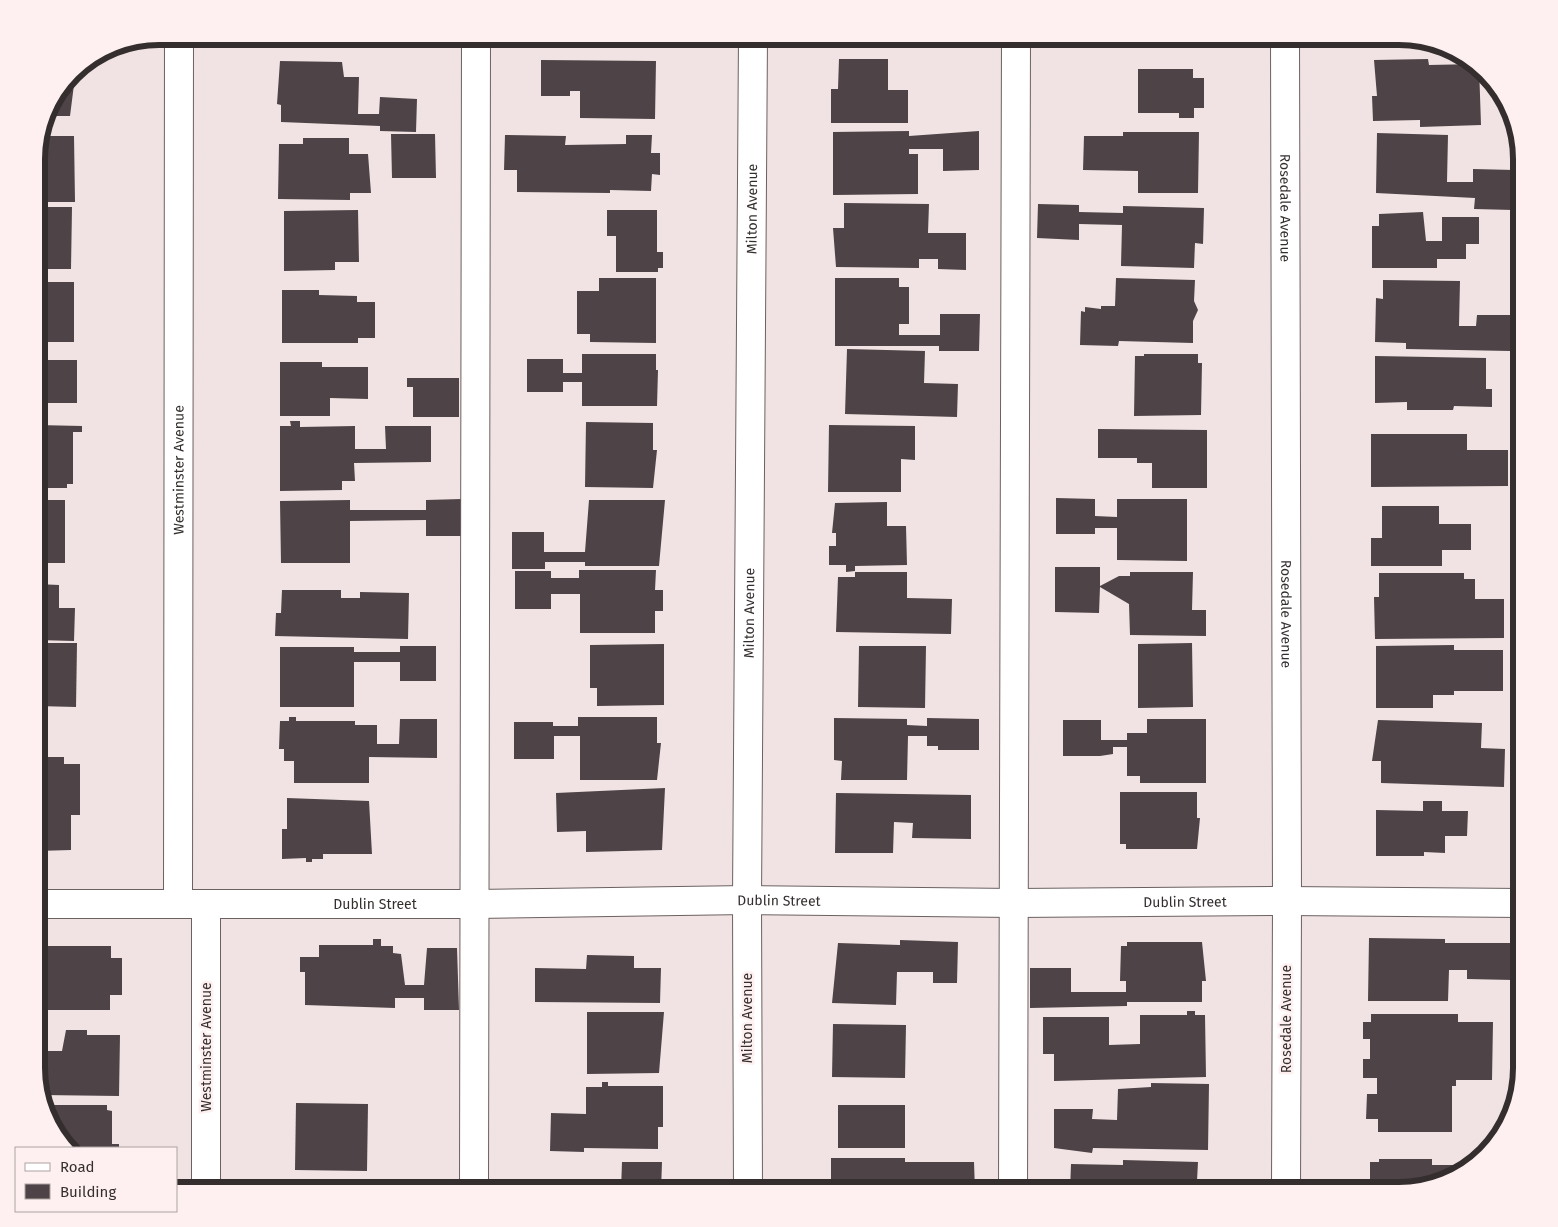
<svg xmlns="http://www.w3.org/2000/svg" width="1558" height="1227" font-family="'Fira Sans',sans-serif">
<rect width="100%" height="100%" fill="#f1e3e3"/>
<!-- building -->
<g fill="#4e4347">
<polygon points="839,59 888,59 888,90 908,90 908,123 831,123 831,89 838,89"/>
<polygon points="1428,59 1429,65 1476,64 1479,66 1481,125 1420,127 1420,120 1373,121 1372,96 1377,96 1374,60"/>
<polygon points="541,60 656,61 655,119 580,118 580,91 570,91 570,96 541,96"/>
<polygon points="280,61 342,62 344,77 359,77 358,114 379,114 380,97 417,99 416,132 380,131 380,126 281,122 281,105 277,104"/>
<polygon points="76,69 70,116 52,116 52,126 43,125 49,105"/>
<polygon points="1138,69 1193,69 1193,78 1204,78 1204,108 1194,108 1194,118 1179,118 1179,113 1138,113"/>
<polygon points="909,131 909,136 979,131 979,170 943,171 943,149 909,149 909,154 918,154 918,194 833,195 833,132"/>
<polygon points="1123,132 1199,132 1198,193 1138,193 1138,171 1083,170 1084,136 1123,136"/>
<polygon points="1377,133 1448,135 1447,182 1473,182 1473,169 1514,170 1513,210 1474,209 1475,198 1376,193"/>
<polygon points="391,134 435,134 436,178 392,178"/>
<polygon points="505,135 566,136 565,145 626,144 626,135 652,135 651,153 660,153 660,175 652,174 651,191 610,190 610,193 517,192 517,170 504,170"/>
<polygon points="40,136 74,136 75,202 37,202 37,150"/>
<polygon points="303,138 349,138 349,154 368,154 371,193 350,193 350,200 278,199 279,144 303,144"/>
<polygon points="844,203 929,204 928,233 966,233 966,270 938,269 938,259 919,259 919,268 836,267 833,228 844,228"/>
<polygon points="1038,204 1079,205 1079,212 1123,213 1123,206 1204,208 1203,244 1195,243 1194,268 1121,266 1122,225 1079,224 1079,240 1037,238"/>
<polygon points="37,207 72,207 71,269 37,269"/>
<polygon points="358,210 359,262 335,262 335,270 284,271 284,211"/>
<polygon points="607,210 657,210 657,252 663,252 663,268 658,268 658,272 616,272 616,236 607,236"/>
<polygon points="1423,212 1426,241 1442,241 1442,217 1479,217 1479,244 1466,244 1466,259 1437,259 1437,268 1372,268 1372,226 1379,226 1379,214"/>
<polygon points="599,278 656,278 656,343 590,342 590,334 577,334 577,291 599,291"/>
<polygon points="835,278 899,278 899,287 909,287 909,324 899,324 899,335 940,335 940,314 980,314 979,351 939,351 939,346 835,346"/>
<polygon points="1116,278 1195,280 1194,301 1198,310 1193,321 1193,343 1119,341 1118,346 1080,345 1081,311 1085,312 1085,307 1101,309 1101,306 1115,306"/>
<polygon points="1383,280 1460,281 1459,326 1476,326 1477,315 1511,315 1510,351 1406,349 1406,343 1375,342 1376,298 1383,299"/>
<rect x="37" y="282" width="37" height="60"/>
<polygon points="282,290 319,290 319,295 357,296 357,302 375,302 375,338 358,338 358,343 282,343"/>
<polygon points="847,349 925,351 924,383 958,384 957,417 845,414"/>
<polygon points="582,354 656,354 656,370 658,370 657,406 582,406 582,382 563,382 563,392 527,392 527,359 563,359 563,373 582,373"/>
<polygon points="1144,354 1198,354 1198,363 1202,363 1201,415 1134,416 1135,356 1144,356"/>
<polygon points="1375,356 1486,358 1486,389 1492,389 1492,407 1454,406 1453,410 1407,410 1407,402 1375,403"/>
<polygon points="37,360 77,360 77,403 45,403 45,417 37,417"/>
<polygon points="280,362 322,362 322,367 368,367 368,399 330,398 330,416 280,416"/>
<polygon points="407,378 459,378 459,417 413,417 413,387 407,387"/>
<polygon points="290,421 300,421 300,427 355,426 355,449 386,449 385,426 431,426 431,462 354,463 355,481 342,481 342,490 280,491 280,426 291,426"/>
<polygon points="586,422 653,423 653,450 657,450 653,488 585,487"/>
<polygon points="37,425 82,426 82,432 73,432 73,484 67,484 67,488 37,488"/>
<polygon points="829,425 915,426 915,460 901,459 901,492 828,492"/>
<polygon points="1098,429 1207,430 1207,488 1152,488 1152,463 1137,463 1137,458 1098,458"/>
<polygon points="1371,434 1467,434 1467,450 1508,450 1508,486 1371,487"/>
<polygon points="37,497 47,497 47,500 65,500 65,563 37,563"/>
<polygon points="1056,498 1095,499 1095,516 1117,517 1117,499 1187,499 1187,561 1117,560 1117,528 1095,528 1095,534 1056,534"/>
<polygon points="462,499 462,536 426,536 426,520 350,521 350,563 281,563 280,501 350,500 350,510 426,510 426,500"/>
<polygon points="589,500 665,500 659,566 585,566 585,562 545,562 545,569 512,569 512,532 544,532 544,552 585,552"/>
<polygon points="887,502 887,526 906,526 907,565 855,566 855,571 846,572 846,565 829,565 829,546 836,546 836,533 832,533 835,503"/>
<polygon points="1382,506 1439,506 1439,524 1471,524 1471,550 1442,550 1442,566 1371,566 1371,538 1382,538"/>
<polygon points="1055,567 1100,567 1100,586 1119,576 1130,576 1130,572 1193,572 1192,610 1206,610 1206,636 1130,635 1129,604 1100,587 1099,613 1055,612"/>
<polygon points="579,570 656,570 655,590 663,590 663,611 655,611 655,633 580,633 580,594 551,594 551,609 515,609 515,571 551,571 551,578 579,578"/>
<polygon points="855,572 907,572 907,598 952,599 951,634 836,632 838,577 855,577"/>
<polygon points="1379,573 1464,573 1464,579 1475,579 1475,599 1504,599 1504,638 1375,639 1374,597 1379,597"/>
<polygon points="37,584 59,585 59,608 75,608 74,641 37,640"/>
<polygon points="282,590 341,590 341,598 360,598 360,592 409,593 408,639 275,636 276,613 281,613"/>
<polygon points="37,643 77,643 76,707 37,706"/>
<polygon points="1192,643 1193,707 1138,708 1138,644"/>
<polygon points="664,644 664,705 597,706 597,688 590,688 590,645"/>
<polygon points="1454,645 1454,650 1503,650 1503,691 1454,691 1454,695 1433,695 1433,708 1376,708 1376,646"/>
<polygon points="400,646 436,646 436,681 400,681 400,662 354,662 354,707 280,707 280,647 354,647 354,652 400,652"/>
<polygon points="859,646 926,646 925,708 858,707"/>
<polygon points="289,717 296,717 296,721 355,721 355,725 377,725 377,744 399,744 400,719 437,719 437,758 369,757 369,783 294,783 294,761 284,761 284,749 279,749 280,721 289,721"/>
<polygon points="578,717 657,717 657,743 661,743 657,780 580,780 580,736 554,736 554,759 514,759 514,722 553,722 553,726 578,726"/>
<polygon points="834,718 907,719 907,725 927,726 927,718 979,719 979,750 938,750 938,746 927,746 927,736 908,736 907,780 841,780 842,761 834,760"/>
<polygon points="1147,719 1206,719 1206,783 1140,783 1140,776 1127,776 1127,747 1113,747 1113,754 1100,756 1063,756 1063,720 1101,720 1101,740 1127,740 1127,733 1147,733"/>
<polygon points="1378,720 1482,723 1481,748 1505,749 1504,787 1381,783 1381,761 1372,761"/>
<polygon points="37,757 64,757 64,764 80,764 80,815 71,815 71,850 37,851"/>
<polygon points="665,788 662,850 586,852 586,831 557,832 556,793"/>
<polygon points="1120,792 1197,792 1197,818 1200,818 1197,849 1126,849 1126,844 1120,844"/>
<polygon points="836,793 971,795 971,839 912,838 913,823 894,822 893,853 835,853"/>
<polygon points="287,798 369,801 372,854 323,854 323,859 312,859 312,862 306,862 306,858 282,859 282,829 287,829"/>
<polygon points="1423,801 1442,801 1442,811 1468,811 1467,836 1445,836 1445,853 1424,852 1424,856 1376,856 1376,810 1423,811"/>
<polygon points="1369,938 1445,939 1445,943 1513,943 1513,980 1467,979 1467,970 1449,970 1448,1001 1368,1001"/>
<polygon points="373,939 381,939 381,946 393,946 393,953 401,954 405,985 424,985 427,948 457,948 459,1010 424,1010 424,998 395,998 395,1008 305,1005 305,972 300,972 300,957 319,957 319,945 373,945"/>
<polygon points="900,940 958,942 957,983 933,983 933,972 897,972 896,1005 832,1003 838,943 900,945"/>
<polygon points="1127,942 1202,942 1206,981 1202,981 1202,1002 1127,1002 1127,1006 1030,1008 1030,968 1071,968 1071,992 1126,992 1126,981 1120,981 1121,946 1127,946"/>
<polygon points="37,946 111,946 111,958 122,958 122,995 110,995 110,1010 37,1010"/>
<polygon points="587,955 634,956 634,968 661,968 660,1003 535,1002 535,968 586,969"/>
<polygon points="1187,1011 1195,1011 1195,1015 1205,1015 1206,1077 1054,1081 1054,1054 1043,1054 1043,1017 1109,1017 1109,1045 1140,1044 1140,1015 1187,1015"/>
<polygon points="587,1012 664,1012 659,1073 587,1074"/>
<polygon points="1371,1014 1458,1014 1458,1022 1493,1022 1492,1080 1456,1080 1456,1086 1452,1086 1452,1132 1378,1132 1378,1119 1366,1119 1367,1094 1377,1094 1377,1078 1363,1078 1363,1059 1370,1059 1370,1039 1363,1039 1363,1022 1371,1022"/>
<polygon points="833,1024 906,1025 905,1078 832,1077"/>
<polygon points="66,1030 87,1030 87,1035 120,1035 119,1096 42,1095 36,1076 36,1051 62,1051"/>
<polygon points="602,1082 608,1082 608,1086 663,1086 663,1127 658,1127 658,1149 584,1148 584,1152 550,1151 551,1113 586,1114 586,1087 602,1087"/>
<polygon points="1151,1083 1209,1084 1208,1150 1093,1148 1092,1153 1054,1148 1054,1109 1093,1109 1092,1119 1117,1120 1118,1089 1151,1087"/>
<polygon points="296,1103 368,1104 367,1171 295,1170"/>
<polygon points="47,1105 107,1105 107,1110 112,1111 112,1144 119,1144 119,1148 69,1148 49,1122"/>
<rect x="838" y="1105" width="67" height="43"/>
<polygon points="831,1158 905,1158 905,1162 974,1162 975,1191 831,1191"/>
<polygon points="1379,1159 1432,1159 1432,1165 1470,1165 1453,1178 1438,1178 1438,1182 1399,1191 1370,1191 1370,1162 1379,1162"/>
<polygon points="1123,1160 1198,1162 1197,1181 1204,1181 1203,1191 1070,1191 1071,1164 1123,1165"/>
<polygon points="622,1162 662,1162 661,1191 621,1191"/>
<polygon points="314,1181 404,1181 404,1185 433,1184 433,1191 314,1191"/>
</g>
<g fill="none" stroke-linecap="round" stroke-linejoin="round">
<!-- minor casing -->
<g stroke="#6c6161" stroke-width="30">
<g id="minor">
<path id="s1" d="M1285 36 1287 901 1286 1191"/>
<path id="s2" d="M37 904H474L747 900 1014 903 1287 901 1522 903"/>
<path id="s3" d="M178 904 179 36"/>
<polyline points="206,904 206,1191"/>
<polyline points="474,1191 476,36"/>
<path id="s4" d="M748 1191 747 900 753 36"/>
<polyline points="1013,1191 1016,36"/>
</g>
</g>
<!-- minor -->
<use href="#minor" stroke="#fff" stroke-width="28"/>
</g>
<g text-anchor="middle" stroke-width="5" stroke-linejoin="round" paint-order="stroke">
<!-- street labels -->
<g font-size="14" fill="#342f2e" stroke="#fef0f0">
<text dy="5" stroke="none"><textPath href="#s4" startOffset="982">Milton Avenue</textPath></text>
<text dy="5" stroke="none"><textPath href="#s1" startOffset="172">Rosedale Avenue</textPath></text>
<text dy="5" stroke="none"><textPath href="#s3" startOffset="434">Westminster Avenue</textPath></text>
<text dy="5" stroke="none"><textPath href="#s4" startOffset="578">Milton Avenue</textPath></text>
<text dy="5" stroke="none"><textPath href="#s1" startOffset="578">Rosedale Avenue</textPath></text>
<text dy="5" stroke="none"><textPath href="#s2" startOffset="742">Dublin Street</textPath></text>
<text dy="5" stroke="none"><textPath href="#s2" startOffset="1148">Dublin Street</textPath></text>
<text dy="5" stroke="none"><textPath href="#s2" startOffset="338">Dublin Street</textPath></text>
<text transform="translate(747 1018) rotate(-90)" y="5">Milton Avenue</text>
<text transform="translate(1286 1019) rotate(-90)" y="5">Rosedale Avenue</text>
<text transform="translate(206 1047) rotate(-90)" y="5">Westminster Avenue</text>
</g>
</g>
<!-- crop -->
<path d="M0 0H1558V1227H0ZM159 45H1399A114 114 0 0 1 1513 159V1068A114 114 0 0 1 1399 1182H159A114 114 0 0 1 45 1068V159A114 114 0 0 1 159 45Z" fill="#fef0f0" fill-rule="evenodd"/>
<path fill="none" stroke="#342f2e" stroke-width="6" d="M159 45H1399A114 114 0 0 1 1513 159V1068A114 114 0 0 1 1399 1182H159A114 114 0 0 1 45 1068V159A114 114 0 0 1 159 45Z"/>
<!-- legend -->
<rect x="15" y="1147" width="162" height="65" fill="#fef0f0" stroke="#ada3a2"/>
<rect x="25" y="1163" width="25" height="8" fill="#ffffff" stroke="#ada3a2"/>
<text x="60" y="1172" font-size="15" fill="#342f2e">Road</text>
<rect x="25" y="1184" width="25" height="15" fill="#4e4347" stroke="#ada3a2"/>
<text x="60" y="1197" font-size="15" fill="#342f2e">Building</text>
</svg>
